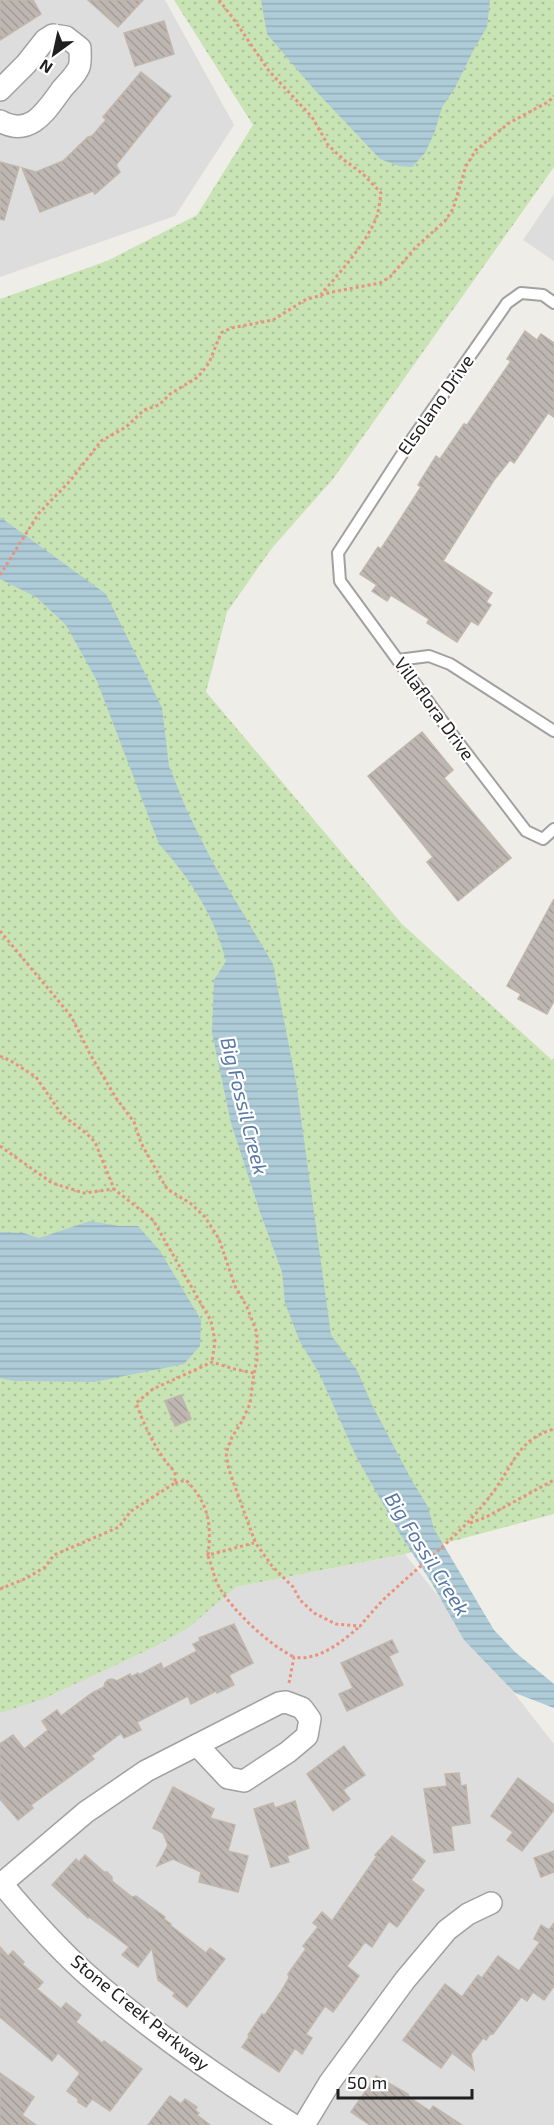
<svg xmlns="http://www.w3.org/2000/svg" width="554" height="2125" font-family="'Exo 2',sans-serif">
<defs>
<pattern id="grass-dots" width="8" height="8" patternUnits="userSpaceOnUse" patternTransform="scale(1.5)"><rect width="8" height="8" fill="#c8e3b4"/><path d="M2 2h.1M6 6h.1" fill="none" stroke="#acc29a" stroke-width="1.8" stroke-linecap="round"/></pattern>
<pattern id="water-rules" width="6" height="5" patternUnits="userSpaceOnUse" patternTransform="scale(1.5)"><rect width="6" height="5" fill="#aecbd8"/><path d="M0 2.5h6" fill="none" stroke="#95aeb9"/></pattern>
<pattern id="building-back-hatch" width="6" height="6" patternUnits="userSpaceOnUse" patternTransform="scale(1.5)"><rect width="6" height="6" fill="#bdb6b1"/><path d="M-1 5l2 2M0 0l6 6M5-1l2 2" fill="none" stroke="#a29c98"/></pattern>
</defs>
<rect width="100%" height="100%" fill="#efede8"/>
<!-- residential -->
<g fill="#dedddd">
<polygon points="0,0 165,0 234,125 175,216 0,277"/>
<polygon points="554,194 554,261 523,240"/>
<polygon points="405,1554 554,1744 554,2125 0,2125 0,1706 236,1587"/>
</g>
<!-- grass -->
<polygon fill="url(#grass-dots)" points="174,0 554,0 554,167 333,479 272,548 227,612 206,692 402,924 552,1060 554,1058 554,1514 405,1554 236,1587 188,1628 154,1647 43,1699 0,1713 0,299 107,261 197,215 253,125"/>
<!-- water -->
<g fill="url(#water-rules)">
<polygon points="261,0 490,0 487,27 474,49 455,88 442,107 435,131 425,153 412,167 399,166 380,159 313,88 267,34"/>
<path d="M0 517 106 594 162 708 169 766 188 813 212 861 273 964 296 1082 331 1335 357 1370 372 1405 411 1479 428 1507 434 1529 494 1630 515 1652 554 1684V1708L515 1693 464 1640 431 1582 398 1531 356 1456 319 1373 300 1342 285 1303 282 1272 260 1212 231 1123 212 1033 214 980 226 961C215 917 190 878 159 844L97 681 66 625 36 597 0 579Z"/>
<polygon points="90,1221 119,1226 138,1226 160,1251 201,1320 200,1346 184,1364 94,1382 14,1381 0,1378 0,1232 24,1233 39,1238"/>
</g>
<!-- building -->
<g fill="url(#building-back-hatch)" stroke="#c0b6ac" stroke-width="1.5">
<polygon points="0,0 33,0 41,14 0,40"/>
<polygon points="88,0 143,0 118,27"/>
<polygon points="164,21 174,54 135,66 124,33"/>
<polygon points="141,72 171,96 116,165 120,172 95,194 93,191 40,212 22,168 36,172 63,161 88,137 92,136 106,120 103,117"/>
<polygon points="0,162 19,167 4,220 0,219"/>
<polygon points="525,331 537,340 541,334 554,343 554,417 548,413 514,463 510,460 494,480 443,561 492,593 486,602 491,605 478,625 471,621 457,642 427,623 429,619 391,595 387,601 372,591 377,585 360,574 378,547 381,549 421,487 418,485 436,456 440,459 464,424 467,425 511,361 507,359"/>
<polygon points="422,732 453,770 444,778 511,858 458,901 427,862 433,857 368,776"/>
<polygon points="554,899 554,1001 547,1014 518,999 521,994 507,986"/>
<polygon points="181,1395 191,1419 175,1426 165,1401"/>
<polygon points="234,1624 253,1663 229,1675 234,1685 217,1693 216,1691 191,1704 188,1696 137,1722 141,1730 124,1738 121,1733 91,1756 94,1759 31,1805 33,1808 18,1820 0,1799 0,1744 13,1735 24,1749 48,1730 42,1721 57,1710 61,1716 92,1693 104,1687 105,1683 108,1680 112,1679 117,1681 130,1674 131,1677 138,1673 139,1675 161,1663 163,1669 197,1651 193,1644 200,1641 199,1638"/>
<polygon points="392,1640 398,1652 389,1656 403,1685 347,1711 339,1694 353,1688 341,1663"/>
<polygon points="344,1746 365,1775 343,1790 350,1799 333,1811 307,1774"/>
<polygon points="459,1773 461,1786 466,1785 470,1823 451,1826 454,1850 434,1853 424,1789 447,1786 445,1774"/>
<polygon points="518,1778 554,1805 554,1810 522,1851 507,1840 513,1832 491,1816"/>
<polygon points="173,1787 214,1809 210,1818 235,1825 228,1851 248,1856 238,1892 199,1882 201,1872 173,1859 157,1866 168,1845 163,1833 153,1828"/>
<polygon points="295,1801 309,1848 287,1856 289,1862 271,1867 254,1809 273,1803 275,1808"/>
<polygon points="392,1836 425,1861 411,1880 424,1890 397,1927 389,1921 372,1947 365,1942 347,1966 359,1976 333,2012 325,2006 306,2034 312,2038 302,2054 295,2048 279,2072 242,2047 249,2037 248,2035 262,2014 264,2016 282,1990 289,1978 288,1974 306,1949 303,1946 318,1927 313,1923 322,1912 332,1921 377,1856 375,1855"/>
<polygon points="554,1851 554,1872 541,1877 534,1858"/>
<polygon points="85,1855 104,1872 107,1872 112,1877 112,1881 132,1897 136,1896 165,1917 164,1919 171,1924 170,1925 206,1953 210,1948 225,1959 187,2007 173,1996 175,1993 158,1980 152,1948 138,1967 122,1955 129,1947 89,1917 88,1918 52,1885 76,1859 79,1862"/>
<polygon points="554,1923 554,1986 544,2000 533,1992 527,2001 521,1997 493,2034 491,2033 486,2040 483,2038 471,2054 474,2070 452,2053 441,2068 403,2040 445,1984 462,1997 478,1975 482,1978 498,1956 519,1971 540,1942 534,1939 541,1925 549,1930"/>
<polygon points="0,1947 8,1956 13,1951 24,1962 22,1964 43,1982 37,1989 61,2009 66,2003 81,2015 76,2022 102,2043 104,2041 142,2069 110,2111 92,2099 86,2107 78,2102 78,2099 67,2091 80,2073 58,2053 52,2061 0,2017"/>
<polygon points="0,2073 34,2097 22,2115 36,2125 0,2125"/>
<polygon points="376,2076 408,2094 409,2097 430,2111 433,2106 462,2125 370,2125 351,2112"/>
<polygon points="170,2096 181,2104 185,2099 197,2107 195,2110 199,2113 197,2115 210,2125 148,2125"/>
</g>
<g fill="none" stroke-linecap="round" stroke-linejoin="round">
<!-- service casing -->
<g stroke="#a1a1a1" stroke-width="14">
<g id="service">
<polyline points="554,303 543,295 521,293 507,303 410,442 338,553 340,581 451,733 526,831 543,839 554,829"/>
<polyline points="398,660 429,656 450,664 554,731"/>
</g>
</g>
<!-- minor casing -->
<g stroke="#a1a1a1" stroke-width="24">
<g id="minor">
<path d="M0 90 26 64 45 40 53 35 66 37 80 48C80 54 81 62 79 67 76 75 67 83 62 89 46 111 30 138 0 121"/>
<polygon points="286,1702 302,1708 310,1719 307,1736 288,1752 244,1781 228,1778 197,1745 279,1703"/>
<path d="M2 1884C27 1914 54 1944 83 1971 146 2028 220 2079 293 2125"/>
<polyline points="0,1885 86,1812 146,1771 197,1745"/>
<polyline points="304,2125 330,2082 405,1980 447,1930 468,1914 491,1903"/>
</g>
</g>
<!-- path -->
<g stroke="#ea927e" stroke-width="3" stroke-dasharray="3 3" stroke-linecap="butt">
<path d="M219 0 235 21 269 71 312 117 328 145 344 160 363 174 381 193C380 200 379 209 377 216 368 241 339 274 321 294"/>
<polyline points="0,575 39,513 70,481 101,441 126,427 144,410 159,405 170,394 198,377 209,363 221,333 231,328 273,320 305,300 332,292 380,283 390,277 416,247 445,221 453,209 466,166 476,150 509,123 548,102 554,96"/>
<polyline points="0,931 71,1016 90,1054 116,1098 134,1122 141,1143 167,1189 190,1203 205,1217 219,1239 235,1286 247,1307 257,1333 257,1360 254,1373"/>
<polyline points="0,1056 11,1061 36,1077 62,1115 86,1133 95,1142 114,1189 153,1220 211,1321 215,1341 212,1362"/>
<polyline points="0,1146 52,1183 84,1193 114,1189"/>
<path d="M175 1483 186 1480C208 1503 212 1523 208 1555L254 1543"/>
<polyline points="470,1523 486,1517 554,1480"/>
<path d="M208 1556C212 1566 214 1578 219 1587 234 1612 268 1644 294 1657"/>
<path d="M0 1589 27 1578 45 1567 54 1555 119 1527 131 1511 175 1483V1472C157 1454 145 1427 136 1403L153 1389 212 1362 234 1369 254 1373 250 1404 241 1423 232 1437 226 1453 229 1470 255 1542 272 1566 293 1587 300 1600 314 1613 336 1624 360 1626C371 1613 382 1600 395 1589 432 1555 469 1528 498 1485 516 1459 520 1439 554 1429"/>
<path d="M289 1683 294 1657C318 1662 343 1641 360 1626"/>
</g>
<!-- service -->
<use href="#service" stroke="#fff" stroke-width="10"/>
<!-- minor -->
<use href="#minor" stroke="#fff" stroke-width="21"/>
</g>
<g text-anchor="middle" stroke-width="4.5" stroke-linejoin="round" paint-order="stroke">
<!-- street labels -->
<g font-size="18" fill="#202020" stroke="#fff">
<text transform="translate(436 405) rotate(-55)" y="6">Elsolano Drive</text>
<text transform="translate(434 709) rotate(54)" y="6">Villaflora Drive</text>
<text transform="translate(140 2013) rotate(39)" y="6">Stone Creek Parkway</text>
</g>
<!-- water labels -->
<g font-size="20" font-style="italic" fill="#5778a5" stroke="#fff">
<text transform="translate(244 1106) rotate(76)" y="7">Big Fossil Creek</text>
<text transform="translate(427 1554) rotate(58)" y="7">Big Fossil Creek</text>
</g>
</g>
<!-- north arrow -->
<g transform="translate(54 54) rotate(213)" stroke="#ffffff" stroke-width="4.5" paint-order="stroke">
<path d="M0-4.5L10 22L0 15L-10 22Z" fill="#202020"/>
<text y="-9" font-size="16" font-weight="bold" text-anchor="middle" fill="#202020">N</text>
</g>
<!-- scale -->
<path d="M338 2089v9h134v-9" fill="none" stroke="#202020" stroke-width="3"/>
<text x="347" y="2089" font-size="18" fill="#202020" stroke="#ffffff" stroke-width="4.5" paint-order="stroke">50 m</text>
</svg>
